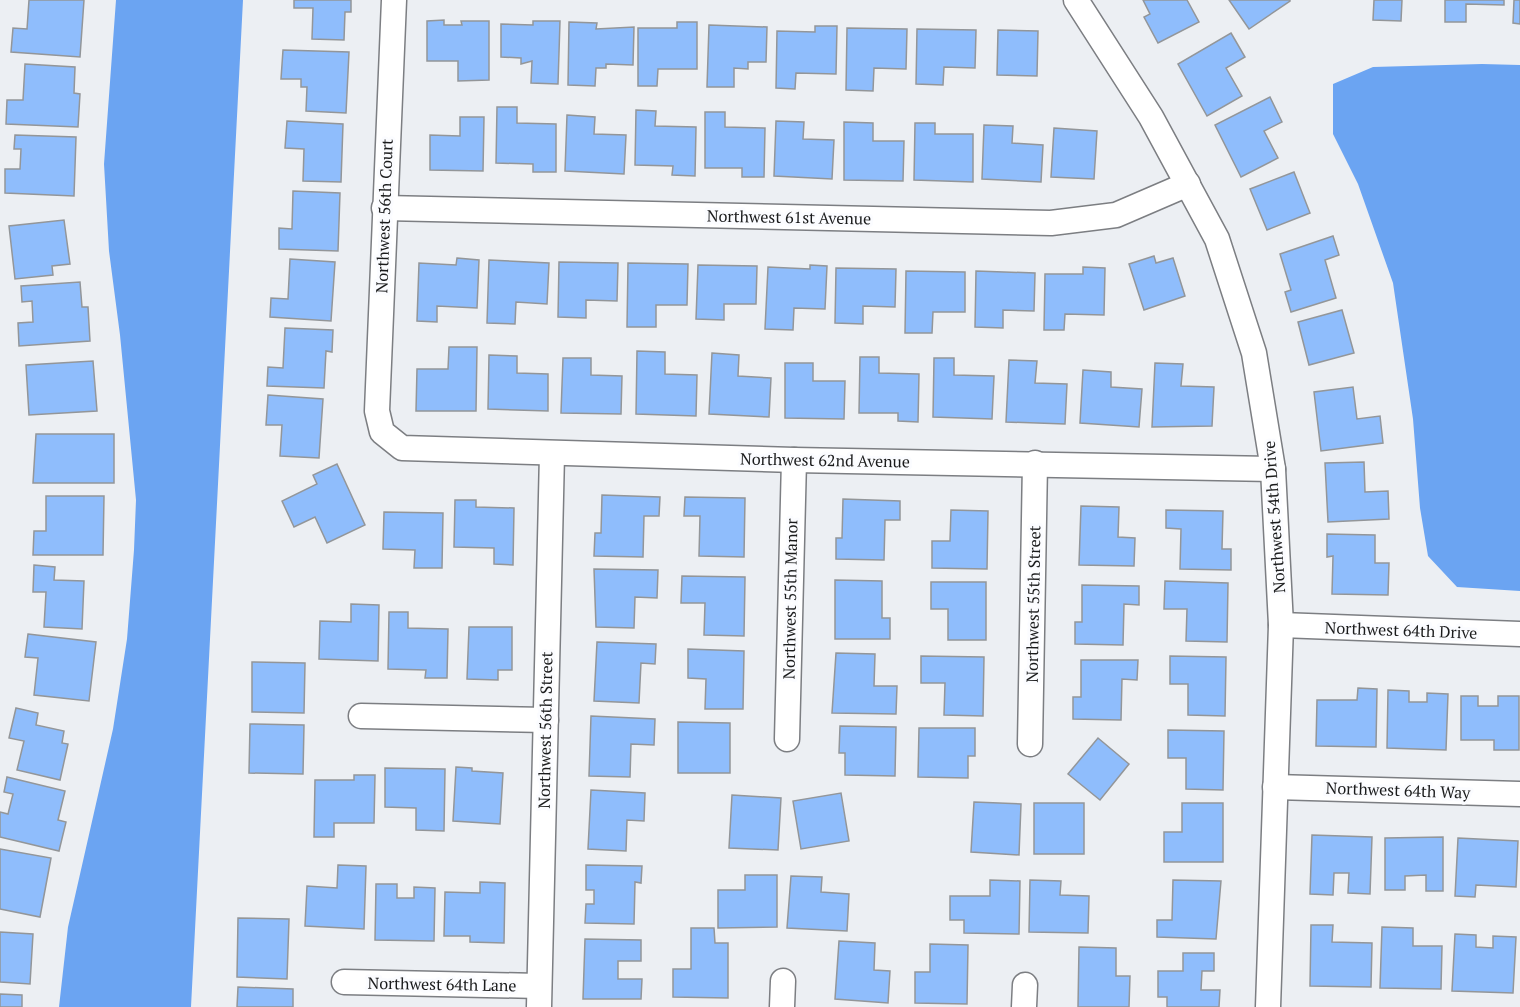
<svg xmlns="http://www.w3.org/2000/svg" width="1520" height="1007" font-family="'PT Serif',serif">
<rect width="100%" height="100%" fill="#eceff3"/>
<!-- water -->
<g fill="#6ba4f2">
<polygon points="116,0 243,0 191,1007 59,1007 68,927 113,729 127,639 134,550 136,500 120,335 109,251 104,164"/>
<polygon points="1482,64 1520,65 1520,591 1457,587 1428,556 1420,508 1413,419 1393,283 1358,184 1333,134 1333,84 1373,67"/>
</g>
<!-- building -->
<g fill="#8fbdfc" stroke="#939699" stroke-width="1.5">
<polygon points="29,0 84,0 80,57 11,52 13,28 27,29"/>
<polygon points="294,0 351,0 351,12 345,12 344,40 312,39 313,8 294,8"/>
<polygon points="1143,0 1187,0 1199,22 1158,43 1144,17 1150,14"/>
<polygon points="1229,0 1290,0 1290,1 1249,29"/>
<polygon points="1374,0 1402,0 1401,21 1373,20"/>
<polygon points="1445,0 1504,0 1504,5 1466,4 1466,22 1445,22"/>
<polygon points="1514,0 1520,0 1520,24 1513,23"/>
<polygon points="444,20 444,25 462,25 461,21 489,21 489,80 458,81 458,61 427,61 427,21"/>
<polygon points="533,21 560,21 558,84 531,83 532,61 521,64 521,58 501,57 501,24 533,25"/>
<polygon points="569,22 597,23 596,29 634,27 633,65 606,64 606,68 596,68 595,86 568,85"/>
<polygon points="677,22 697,22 697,69 658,69 657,86 638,86 638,28 677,28"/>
<polygon points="709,25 767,27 766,62 748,62 748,69 734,68 734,87 707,87"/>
<polygon points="815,26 837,26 836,74 796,73 795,89 776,88 777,31 815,32"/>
<polygon points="847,28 907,29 906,69 874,68 873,91 846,90"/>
<polygon points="917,29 976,30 975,68 944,67 943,85 916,84"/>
<polygon points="998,30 1038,31 1037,76 997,75"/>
<polygon points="1231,33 1245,57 1226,68 1242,96 1207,116 1178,64"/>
<polygon points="283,50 349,52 346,113 306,111 307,87 301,87 301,79 281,79"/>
<polygon points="25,64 75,67 74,93 80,94 78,127 6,124 7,100 23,100"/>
<polygon points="1270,97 1282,122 1264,131 1278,158 1241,177 1215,125"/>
<polygon points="497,107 517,107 517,123 556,124 556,172 533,172 533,164 496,163"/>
<polygon points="636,110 656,111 655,126 696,127 695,176 672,175 673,166 635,165"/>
<polygon points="705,112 725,112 725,127 765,128 764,177 742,177 742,168 705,168"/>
<polygon points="567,115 595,117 594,134 626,135 624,174 565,171"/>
<polygon points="460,117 484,117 483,171 430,170 430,135 460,136"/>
<polygon points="287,121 343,124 341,182 303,181 304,149 285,148"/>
<polygon points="776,121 804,122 803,139 834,140 832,179 774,176"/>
<polygon points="844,122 873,123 873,141 904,141 903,181 844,180"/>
<polygon points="915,123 935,123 935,134 973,134 973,182 914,180"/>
<polygon points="984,125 1013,126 1012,143 1043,145 1041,182 982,179"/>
<polygon points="1054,128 1097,131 1094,179 1051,177"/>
<polygon points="15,135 76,137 74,196 5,193 5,169 20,169 21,149 14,149"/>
<polygon points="1294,172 1310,213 1267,230 1250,189"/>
<polygon points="293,191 340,193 338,251 279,249 279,228 292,229"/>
<polygon points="64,220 70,264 52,266 53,275 15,279 9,226"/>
<polygon points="1333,236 1339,255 1325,260 1336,298 1291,312 1285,292 1291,290 1280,254"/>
<polygon points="1154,256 1156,263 1173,258 1185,296 1144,310 1129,264"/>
<polygon points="457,258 479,260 477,308 437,306 437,322 417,321 419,263 456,265"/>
<polygon points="290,259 335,262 331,321 270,317 271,298 288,299"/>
<polygon points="489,260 549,263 547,304 516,302 515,324 487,323"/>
<polygon points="559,262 618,263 617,301 586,300 586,318 558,317"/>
<polygon points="628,263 688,264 687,305 656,305 656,327 627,327"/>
<polygon points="698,265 757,266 756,304 724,304 724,320 696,319"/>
<polygon points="810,265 827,266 825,309 794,308 793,330 765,329 768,267 810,269"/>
<polygon points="1083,267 1105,268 1104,315 1065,314 1064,330 1044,330 1045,274 1083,274"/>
<polygon points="836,268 896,269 895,307 863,306 863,324 835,323"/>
<polygon points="906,271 965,272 965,312 933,312 932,333 905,333"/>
<polygon points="976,271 1035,273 1034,311 1003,310 1003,328 975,327"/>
<polygon points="80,282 82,307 88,307 90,341 19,346 18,323 33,322 32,301 22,302 21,286"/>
<polygon points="1342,310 1354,353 1309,365 1298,322"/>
<polygon points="285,328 333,330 332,352 326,351 324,388 267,386 268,367 283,368"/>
<polygon points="449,347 477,347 476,411 416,411 417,369 448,369"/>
<polygon points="637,351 665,352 665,374 697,375 696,416 636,414"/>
<polygon points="712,353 739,355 738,376 771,378 769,417 709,414"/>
<polygon points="489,355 517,356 517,373 548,374 548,411 488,409"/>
<polygon points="860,357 879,357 879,373 919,374 918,422 898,421 898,413 859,413"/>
<polygon points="563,358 591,358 591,375 622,376 621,414 561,413"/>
<polygon points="934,358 954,358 954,375 994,376 992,419 933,417"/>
<polygon points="1009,360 1037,361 1035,383 1067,384 1065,424 1006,422"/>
<polygon points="93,361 97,411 29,415 26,365"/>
<polygon points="785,363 813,363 813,381 845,381 844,419 785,418"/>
<polygon points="1155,363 1183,364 1181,386 1214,387 1212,426 1152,427"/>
<polygon points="1083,370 1111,372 1111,387 1142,389 1139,427 1080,423"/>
<polygon points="1353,387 1357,419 1380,416 1383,443 1321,451 1314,392"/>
<polygon points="268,395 323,399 319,458 280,456 282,425 266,425"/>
<polygon points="36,434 114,434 114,483 33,483"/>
<polygon points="1364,462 1365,492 1388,491 1389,519 1328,522 1325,463"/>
<polygon points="337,464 365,525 327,543 315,517 294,527 282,501 317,484 313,475"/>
<polygon points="602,495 660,497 659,516 644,516 643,557 594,556 595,533 601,533"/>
<polygon points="46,496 104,496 103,555 33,555 34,531 46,531"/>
<polygon points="685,497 745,498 744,557 699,556 700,516 684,516"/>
<polygon points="843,499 900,501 900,520 885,520 884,560 836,559 836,538 842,538"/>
<polygon points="455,500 476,500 476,507 514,508 513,565 494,564 494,548 454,547"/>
<polygon points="1081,506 1119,507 1118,537 1135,538 1134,566 1079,565"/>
<polygon points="951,510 988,511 987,569 932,568 932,541 950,541"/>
<polygon points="1166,510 1223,511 1222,549 1231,549 1231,570 1180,569 1181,529 1166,528"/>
<polygon points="384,512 443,513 442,568 414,568 415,550 383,549"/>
<polygon points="1327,534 1375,535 1375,563 1389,563 1388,595 1332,594 1333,556 1327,557"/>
<polygon points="34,565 55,567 54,580 84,581 82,629 44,627 46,592 33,592"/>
<polygon points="594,569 658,570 657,598 635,597 634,628 596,627"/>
<polygon points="682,576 745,577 744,636 704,635 705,603 681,603"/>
<polygon points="835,580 882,581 882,618 890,618 890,639 835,639"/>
<polygon points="1165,581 1228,583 1227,642 1186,641 1187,609 1164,609"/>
<polygon points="931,582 986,582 986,640 948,640 948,609 931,609"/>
<polygon points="1082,585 1139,586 1139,605 1124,604 1123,645 1075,644 1075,622 1082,622"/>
<polygon points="351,604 379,605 378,661 319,659 320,621 351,622"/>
<polygon points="389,612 408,612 408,628 448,629 447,678 425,678 426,670 388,669"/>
<polygon points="469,627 512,627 512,670 498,670 498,680 467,679"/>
<polygon points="28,634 96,642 89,701 34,695 38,658 25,657"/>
<polygon points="597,642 656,644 655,664 641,663 639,703 594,701"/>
<polygon points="688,649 744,651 743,709 705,709 706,679 688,678"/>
<polygon points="836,653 875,654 874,686 897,686 896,714 832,713"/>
<polygon points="921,656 984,657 983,716 944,715 945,683 921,683"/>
<polygon points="1170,656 1226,657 1225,716 1188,715 1188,684 1170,684"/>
<polygon points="1081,660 1138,660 1137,680 1122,679 1121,720 1073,719 1073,697 1081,697"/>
<polygon points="252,662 305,663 304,713 252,712"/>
<polygon points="1358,688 1377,689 1376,747 1316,746 1317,700 1357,700"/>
<polygon points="1388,690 1409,691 1409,702 1427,702 1427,693 1448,694 1446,750 1387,748"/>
<polygon points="1461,696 1478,696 1478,706 1498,706 1498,696 1519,696 1519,750 1494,750 1494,740 1461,740"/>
<polygon points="16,708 38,713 36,725 64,731 62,743 68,744 60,780 17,770 24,741 9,738"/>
<polygon points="591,716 655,719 654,745 631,744 630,777 589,776"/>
<polygon points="678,722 730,723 730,773 678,773"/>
<polygon points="250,724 304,725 303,774 249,773"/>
<polygon points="840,726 896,727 895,776 845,775 845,753 839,753"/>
<polygon points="919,728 975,728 975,756 968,756 968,778 918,777"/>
<polygon points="1168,730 1224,731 1223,790 1186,789 1186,758 1168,758"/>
<polygon points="1098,738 1129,764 1100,800 1068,774"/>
<polygon points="456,767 472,768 472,771 503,773 500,824 453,821"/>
<polygon points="385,768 445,769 444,831 416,830 416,808 385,807"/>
<polygon points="354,775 375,775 374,823 334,823 334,837 314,837 315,780 354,780"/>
<polygon points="7,777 65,791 58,820 66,822 59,851 0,837 0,812 8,814 13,794 4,792"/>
<polygon points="591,790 645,793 644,821 627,820 626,851 588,849"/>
<polygon points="841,793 849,841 801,849 793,801"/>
<polygon points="732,795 781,798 778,850 729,848"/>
<polygon points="974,802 1021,804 1019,855 971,852"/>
<rect x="1034" y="803" width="50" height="51"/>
<polygon points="1182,803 1223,803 1223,862 1164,862 1164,832 1182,832"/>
<polygon points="1312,835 1372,837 1370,894 1348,893 1349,873 1334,873 1333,895 1310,894"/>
<polygon points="1443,837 1443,891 1426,891 1426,875 1405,876 1405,890 1385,890 1385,838"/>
<polygon points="1458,838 1518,841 1516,887 1476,885 1475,897 1455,896"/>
<polygon points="0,849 51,858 40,917 0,909"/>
<polygon points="338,865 366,866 364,929 305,926 307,886 337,888"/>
<polygon points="586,865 642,866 641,883 635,882 634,924 585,923 586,904 594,904 594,890 586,890"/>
<polygon points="745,875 777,875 777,927 718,928 718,890 745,890"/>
<polygon points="791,876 822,877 821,892 849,894 847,931 787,928"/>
<polygon points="990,880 1020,881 1019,934 964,933 964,920 950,920 950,896 990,896"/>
<polygon points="1030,880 1061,881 1060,895 1089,896 1088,933 1029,932"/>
<polygon points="1173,880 1221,881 1216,939 1157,937 1157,920 1172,920"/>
<polygon points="480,882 505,883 504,943 470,942 470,936 444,936 445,892 480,893"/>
<polygon points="376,884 397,884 397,898 414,898 414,887 435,888 434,941 375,940"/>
<polygon points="238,918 289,919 287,979 237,977"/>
<polygon points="1311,925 1333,925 1332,942 1372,943 1371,987 1310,986"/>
<polygon points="1382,927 1413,928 1413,946 1442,946 1441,989 1380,988"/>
<polygon points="691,928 714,928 715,943 728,943 728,998 673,997 673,969 691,969"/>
<polygon points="0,932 33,934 30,984 0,982"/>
<polygon points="1455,934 1476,935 1476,947 1493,948 1493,936 1516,937 1513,993 1452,991"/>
<polygon points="585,939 641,940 641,961 618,961 618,979 642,979 641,999 583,999"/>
<polygon points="839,941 875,943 874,970 890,971 888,1003 835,999"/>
<polygon points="930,944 968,945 967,1004 915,1003 915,972 930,972"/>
<polygon points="1079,947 1116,948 1116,976 1130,976 1129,1007 1078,1007"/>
<polygon points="1183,953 1214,953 1214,971 1202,971 1201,990 1220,990 1219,1007 1167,1007 1167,997 1158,997 1158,971 1183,971"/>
<polygon points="238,987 293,989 293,1007 237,1007"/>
<polygon points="0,994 22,995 22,1007 0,1007"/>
</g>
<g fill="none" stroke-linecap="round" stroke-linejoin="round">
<!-- street casing -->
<g stroke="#7c7e82" stroke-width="27">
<g id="street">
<polyline points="394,0 377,411 382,432 402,448 794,460 1273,469"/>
<polyline points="1076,0 1151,117 1217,239 1254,353 1273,469 1281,625 1268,1007"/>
<polyline points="384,208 1051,223 1116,215 1188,184"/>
<polyline points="1281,625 1520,634"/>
<polyline points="361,716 546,720"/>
<polyline points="787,739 794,460"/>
<polyline points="1030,744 1035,463"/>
<polyline points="1275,787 1520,794"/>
<polyline points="344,982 539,986"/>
<polyline points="539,1007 552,454"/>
<polyline points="782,1007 783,981"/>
<polyline points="1024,1007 1025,985"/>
</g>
</g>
<!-- street -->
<use href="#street" stroke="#fff" stroke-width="24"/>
</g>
<g text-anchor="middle" stroke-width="6" stroke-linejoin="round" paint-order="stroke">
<!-- street labels -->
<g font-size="16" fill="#1a1b1c" stroke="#fbfcff">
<text transform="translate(384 216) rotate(-88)" y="6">Northwest 56th Court</text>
<text transform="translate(789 217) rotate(1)" y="6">Northwest 61st Avenue</text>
<text transform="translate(825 460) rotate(1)" y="6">Northwest 62nd Avenue</text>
<text transform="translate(1274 517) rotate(-94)" y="6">Northwest 54th Drive</text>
<text transform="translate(790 599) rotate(-89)" y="6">Northwest 55th Manor</text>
<text transform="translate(1033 604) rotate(-89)" y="6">Northwest 55th Street</text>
<text transform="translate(1401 630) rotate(2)" y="6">Northwest 64th Drive</text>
<text transform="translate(545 730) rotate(-89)" y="6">Northwest 56th Street</text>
<text transform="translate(1398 790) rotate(2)" y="6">Northwest 64th Way</text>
<text transform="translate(442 984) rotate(1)" y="6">Northwest 64th Lane</text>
</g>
</g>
</svg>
